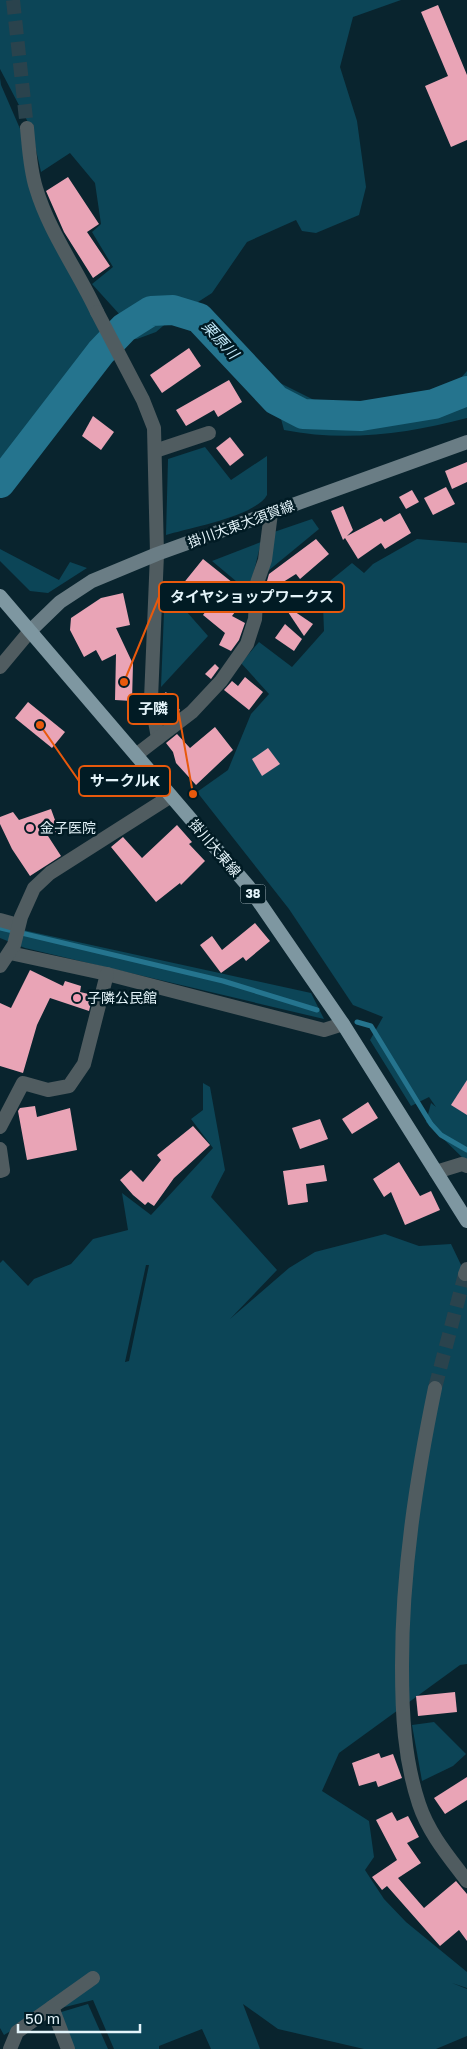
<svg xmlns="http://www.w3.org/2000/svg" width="467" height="2049" font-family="'Golos Text','Noto Sans JP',sans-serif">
<rect width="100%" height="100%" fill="#09242e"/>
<!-- green -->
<g fill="#0c4557" fill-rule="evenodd">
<polygon points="0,0 401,0 353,17 340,67 357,121 366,187 359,215 316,233 302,231 296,220 247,242 212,293 170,320 156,332 137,339 130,338 121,316 92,284 113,267 92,232 101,224 95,183 70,153 41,172 31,128 0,69"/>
<polygon points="0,78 1,85 21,131 32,176 105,335 32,434 0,472"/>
<path d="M467 371V418C407 434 345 442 284 430L270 378 324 405 345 408 453 387Z"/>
<path d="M205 447 231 480 267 456V495C256 516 189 528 166 535L168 459Z"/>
<polygon points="312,519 319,529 268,571 274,532"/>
<polygon points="417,539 467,543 467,1162 426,1122 431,1103 436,1107 429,1097 411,1106 370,1040 383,1017 353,1005 289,909 197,792 228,770 251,714 269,694 241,663 259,642 292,667 324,631 323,606 301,589 325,585 352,563 364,573 373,564"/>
<polygon points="261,542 249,592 212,561"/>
<polygon points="0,549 59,580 70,562 87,568 48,593 30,591 0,561"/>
<polygon points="165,587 208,636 161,687"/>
<polygon points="0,925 311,993 324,1019 25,948 0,938"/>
<path d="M203 1083 210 1087 225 1170 211 1197 277 1270 230 1319 289 1268 315 1252 385 1234 419 1246 451 1244 463 1269 467 1271V1664L460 1665 339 1753 322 1791 369 1821 374 1857 365 1870 384 1899 406 1922 467 1972V1988L452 1983 467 1989V2036L436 2049H364L278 2029 243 2004 260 2049H211L202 2029 159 2046V2049H114L93 2000 53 2010 64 1999 4 2035 0 2028V1263L3 1260 28 1286 34 1279 71 1264 93 1239 128 1230 122 1193 151 1215 213 1148 191 1119 203 1110ZM146 1265H149L129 1361 125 1362Z"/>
<polygon points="434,1722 466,1754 453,1766 422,1781 412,1725"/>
<polygon points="88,2004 108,2049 71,2049 58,2013"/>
</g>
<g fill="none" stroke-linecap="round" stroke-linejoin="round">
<!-- stream -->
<g stroke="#25748e" stroke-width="5">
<polyline points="0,928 223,981 317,1010"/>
<polyline points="357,1022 371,1026 431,1124 441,1135 467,1150"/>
</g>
<!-- river -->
<polyline stroke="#25748e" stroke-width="30" points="0,483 101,352 124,328 151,311 173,310 199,318 276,400 303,414 361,416 434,404 467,391"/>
</g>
<!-- building -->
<g fill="#e9a4b6">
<polygon points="438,5 467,75 467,140 451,147 425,86 448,76 421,12"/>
<polygon points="68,177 99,224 87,232 110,266 93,278 64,232 46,191"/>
<polygon points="189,348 201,366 162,393 150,375"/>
<polygon points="229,380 242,402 218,417 214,410 186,426 176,410"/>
<polygon points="93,416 114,432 101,450 82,436"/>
<polygon points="230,437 244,455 230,466 216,448"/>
<polygon points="467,462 467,482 452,489 445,471"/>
<polygon points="446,487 455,504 433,515 424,498"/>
<polygon points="412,490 419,502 406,509 399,497"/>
<polygon points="343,506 353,530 347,536 381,518 384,522 400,513 411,533 385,549 381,543 358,559 345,538 343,540 331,511"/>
<polygon points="316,539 329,554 300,579 296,574 272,589 267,581 269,574"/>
<polygon points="203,559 248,595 232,616 245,623 239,640 231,651 219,645 225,633 203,615 209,607 182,585"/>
<polygon points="123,593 130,625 116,628 133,664 132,701 115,700 116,654 102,661 96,650 84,657 70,630 71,618 101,598"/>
<polygon points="282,603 313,624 304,636"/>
<polygon points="285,624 302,639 294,651 275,638"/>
<polygon points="215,664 219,668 211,679 205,674"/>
<polygon points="245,677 263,692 249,710 224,690 232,681 238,686"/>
<polygon points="166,692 180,710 164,722 160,697"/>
<polygon points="28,702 65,732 52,748 15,718"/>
<polygon points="215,727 233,750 196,785 176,763 173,752 166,743 177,734 190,748"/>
<polygon points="268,748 280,764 262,776 252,759"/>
<polygon points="51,809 59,831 48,836 61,856 30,876 12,849 0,824 0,817 13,812 19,820"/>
<polygon points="177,825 192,842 189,844 205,861 181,885 180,883 156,902 111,847 123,837 142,858"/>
<polygon points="255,923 270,941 246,961 243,957 221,973 200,945 212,936 222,950"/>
<polygon points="30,970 63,986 65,981 81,986 80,992 93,995 89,1011 50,998 37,1025 23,1073 0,1066 0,1003 11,1008"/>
<polygon points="467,1080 467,1115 451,1105"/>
<polygon points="368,1102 378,1118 352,1134 342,1119"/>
<polygon points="35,1106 37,1117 70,1108 77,1150 27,1160 18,1111 20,1108"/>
<polygon points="320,1119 328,1139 300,1149 292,1128"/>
<polygon points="193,1126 210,1145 174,1178 154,1206 148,1202 145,1205 133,1195 120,1180 131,1170 143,1182 161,1160 157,1155"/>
<polygon points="399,1162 420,1196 431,1191 440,1210 405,1225 391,1192 384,1197 373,1179"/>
<polygon points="324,1165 327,1181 306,1184 308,1202 288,1205 283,1171"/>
<polygon points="455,1692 457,1712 418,1716 416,1696"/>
<polygon points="379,1753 381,1758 393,1754 402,1778 378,1787 376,1781 359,1786 352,1763"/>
<polygon points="467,1777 467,1800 445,1814 434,1798"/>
<polygon points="392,1812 397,1821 408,1816 419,1837 407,1843 421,1863 398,1878 424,1908 456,1881 467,1894 467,1941 459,1930 440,1946 387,1886 382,1890 372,1877 397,1860 376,1820"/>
</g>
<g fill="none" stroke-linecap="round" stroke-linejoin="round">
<!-- minor-tunnel -->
<g stroke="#2a434d" stroke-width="14" stroke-dasharray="14 7" stroke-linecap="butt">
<polyline points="13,0 27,128"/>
<polyline points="435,1388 465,1274"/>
</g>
<!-- minor -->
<g stroke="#505c60" stroke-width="14">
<path d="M27 128C29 148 30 169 36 188 49 232 78 271 97 312"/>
<polyline points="155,451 209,433"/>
<polyline points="157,554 151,699 158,738"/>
<polyline points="136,755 192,712 221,681 247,644 255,619 257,583 265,560 271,513"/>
<polyline points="0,920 18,925"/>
<polyline points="10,953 107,974 324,1030 343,1024"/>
<polyline points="0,966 14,945 21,917 34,888 50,873 171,796"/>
<polyline points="0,1127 23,1083 48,1090 69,1086 84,1064 107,974"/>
<polyline points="0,1149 3,1170 0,1171"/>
<polyline points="436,1172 462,1164 467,1166"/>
<polyline points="465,1274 467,1269"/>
<path d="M435 1388C416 1480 402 1572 402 1666 402 1713 404 1759 419 1804 429 1834 449 1857 467 1881"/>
<polyline points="52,2007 68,2049"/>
<polyline points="10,2049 17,2032 93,1978"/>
</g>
<!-- tertiary -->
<g stroke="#505c60" stroke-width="14">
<polyline points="97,312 143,400 154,428 157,554"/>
<polyline points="0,667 30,631"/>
</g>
<!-- secondary -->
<polyline stroke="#6a7d85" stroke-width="14" points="30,631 60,602 92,581 157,554 467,442"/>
<!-- primary -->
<polyline stroke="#7e97a1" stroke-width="14" points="0,596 248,886 343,1024 467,1221"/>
</g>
<!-- markers -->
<g fill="#f19ab2" stroke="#011b24" stroke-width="2">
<circle cx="30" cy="828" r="5"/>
<circle cx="77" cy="998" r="5"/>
</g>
<g text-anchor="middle" stroke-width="5" stroke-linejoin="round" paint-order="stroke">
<!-- shield labels -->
<rect fill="#011b24" stroke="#a0b3ba" stroke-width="1" x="240.5" y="884.5" width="25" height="19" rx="4"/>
<g font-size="12" font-weight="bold" fill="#e4f4fa">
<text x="253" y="898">38</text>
</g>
<!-- street labels -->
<g font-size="14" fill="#e4f4fa" stroke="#011b24">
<text transform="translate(241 524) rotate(-20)" y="5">掛川大東大須賀線</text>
<text transform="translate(215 848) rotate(49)" y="5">掛川大東線</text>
</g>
<!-- poi labels -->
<g font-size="14" fill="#e4f4fa" stroke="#011b24" text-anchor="start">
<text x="40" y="833">金子医院</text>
<text x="87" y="1003">子隣公民館</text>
</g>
<!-- water labels -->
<g font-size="15" font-style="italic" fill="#c1e8f8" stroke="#011b24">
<text transform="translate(220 340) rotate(47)" y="5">栗原川</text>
</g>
</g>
<!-- callouts -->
<path fill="none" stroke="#e8590c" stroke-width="2" d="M124 682L159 597M193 794L178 709M40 725L79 781"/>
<g fill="#e8590c" stroke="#011b24" stroke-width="2">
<circle cx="124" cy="682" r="5"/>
<circle cx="193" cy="794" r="5"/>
<circle cx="40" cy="725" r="5"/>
</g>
<g fill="#011b24" stroke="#e8590c" stroke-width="2">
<rect x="159" y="582" width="185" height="30" rx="5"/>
<rect x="128" y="694" width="50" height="30" rx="5"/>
<rect x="79" y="766" width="91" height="30" rx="5"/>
</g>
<g font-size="15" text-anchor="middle" font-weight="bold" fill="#e4f4fa">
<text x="252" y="602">タイヤショップワークス</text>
<text x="153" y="714">子隣</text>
<text x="125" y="786">サークルK</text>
</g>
<!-- scale -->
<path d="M18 2024v8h122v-8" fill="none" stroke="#e4f4fa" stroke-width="2.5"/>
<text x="25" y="2024" font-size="15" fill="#e4f4fa" stroke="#011b24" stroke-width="4" paint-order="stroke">50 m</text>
</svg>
